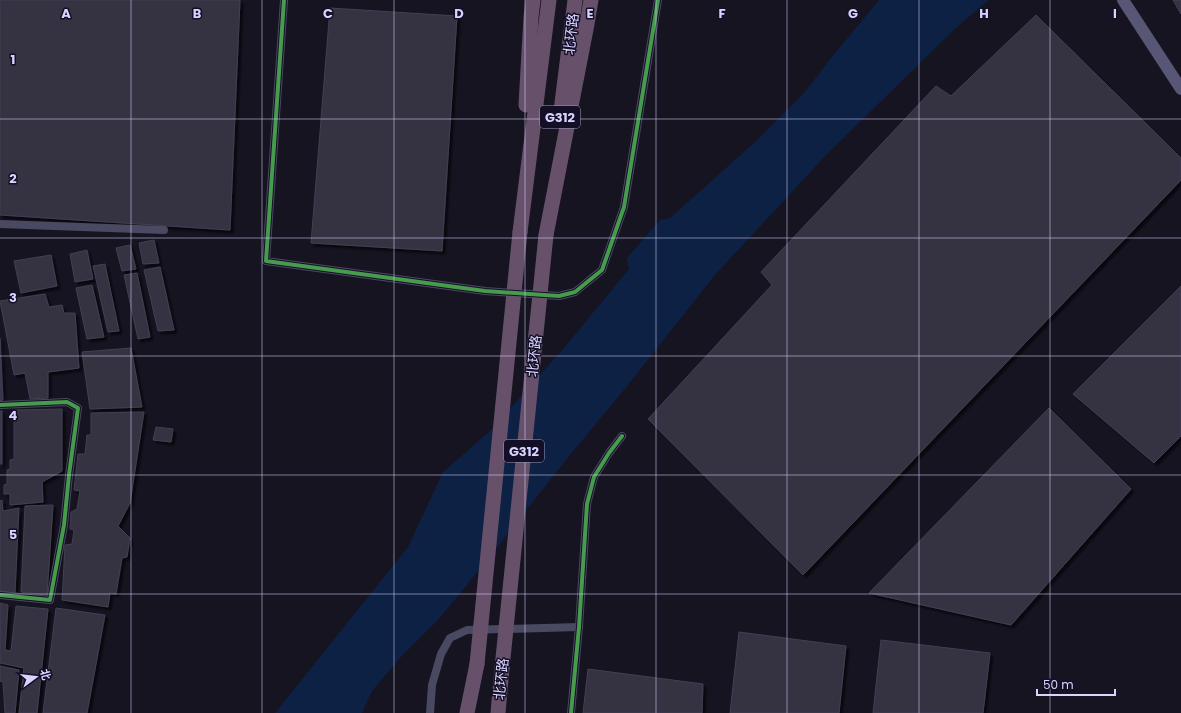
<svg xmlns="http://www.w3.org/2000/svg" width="1181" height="713" font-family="Poppins,'Noto Sans SC',sans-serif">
<defs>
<filter id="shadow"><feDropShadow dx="3" dy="3" stdDeviation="1" flood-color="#0009"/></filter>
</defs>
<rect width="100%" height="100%" fill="#161421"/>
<!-- water -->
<polygon fill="#0d2144" points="879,0 989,0 959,25 826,155 714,276 628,385 570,455 475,575 438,620 400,658 372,691 362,713 275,713 408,547 443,472 490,431 564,348 629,269 627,258 660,220 670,218 755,142 805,92 831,58"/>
<!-- building -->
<g fill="#343243" stroke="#433f54" filter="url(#shadow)">
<polygon points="0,0 240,0 230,230 0,215"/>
<polygon points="1173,0 1181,0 1181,14"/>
<polygon points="330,8 457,16 442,251 311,243"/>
<polygon points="1036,15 1181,158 1181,180 803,575 648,419 772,285 761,272 936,86 951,96"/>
<polygon points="154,240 159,263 143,264 139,243"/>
<polygon points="130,245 136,269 122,271 116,248"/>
<polygon points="87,250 93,279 75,282 70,254"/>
<polygon points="51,255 57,286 21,293 14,261"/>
<polygon points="105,264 119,331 108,332 93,266"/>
<polygon points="160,267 174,330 158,331 144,270"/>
<polygon points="137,273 150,337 138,339 124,275"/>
<polygon points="92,285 104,337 87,339 76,288"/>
<polygon points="1181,286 1181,436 1154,463 1073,394"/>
<polygon points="45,294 49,307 62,305 64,313 75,313 79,368 48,372 48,398 30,399 25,373 14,375 0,301"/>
<polygon points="0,338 3,400 0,401"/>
<polygon points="131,348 142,407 90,409 82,352"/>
<polygon points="1049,408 1131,489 1011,625 869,593"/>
<polygon points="62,409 62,471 42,482 43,502 10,505 10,494 4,494 4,485 7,484 7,470 10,469 10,460 14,459 14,410"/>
<rect x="0" y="411" width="2" height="53"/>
<polygon points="144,412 130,503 118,526 130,538 127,557 122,558 116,594 110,593 108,607 62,600 65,545 72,544 74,530 70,529 71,512 77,509 80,491 74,490 78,454 85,454 87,435 91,435 91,413"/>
<polygon points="156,427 173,429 171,442 153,440"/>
<polygon points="2,500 3,511 19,508 15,593 0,591 0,501"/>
<polygon points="53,505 47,595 21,592 25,506"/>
<polygon points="0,603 8,605 5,650 11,651 16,606 48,609 37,713 19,713 24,668 0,663"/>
<polygon points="56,608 105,615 87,713 43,713"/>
<polygon points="739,632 846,646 839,713 730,713"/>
<polygon points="881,640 990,653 983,713 873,713"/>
<polygon points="0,666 19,670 15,713 5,713 3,682 0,681"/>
<polygon points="588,669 703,684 702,713 583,713"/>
</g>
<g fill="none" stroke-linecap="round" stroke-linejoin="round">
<!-- street -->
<g stroke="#4a4962" stroke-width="8">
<polyline points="284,0 266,261 485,291 559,296 575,292 602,270 624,207 658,0"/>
<polyline points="0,224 164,230"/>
<polyline points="0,405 67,402 78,408 69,475 64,525 50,600 0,595"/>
<polyline points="430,713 432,685 441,654 450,638 467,630 579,627"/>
<polyline points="571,713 579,627 587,504 594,477 609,453 622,436"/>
</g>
<!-- secondary -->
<polyline stroke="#575674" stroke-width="12" points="1123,0 1181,89"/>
<!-- highway -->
<g stroke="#67516a" stroke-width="15">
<polyline points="526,105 531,17 533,0"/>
<polyline points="561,111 575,0"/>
<polyline points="520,232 549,0"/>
<polyline points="546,235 587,24 591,0"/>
<polyline points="467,713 477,664"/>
<polyline points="498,713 502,668"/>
</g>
<!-- highway-bridge -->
<g stroke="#67516a" stroke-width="15">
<polyline points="477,664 520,232"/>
<polyline points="502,668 546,235"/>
</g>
<!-- cycleway casing -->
<g stroke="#130f26" stroke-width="6">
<g id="cycleway">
<polyline points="284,0 266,261 485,291 559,296 575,292 602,270 624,207 658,0"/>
<polyline points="0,405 67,402 78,408 69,475 64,525 50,600 0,595"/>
<polyline points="571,713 579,627 587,504 594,477 609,453 622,436"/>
</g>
</g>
<!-- cycleway -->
<use href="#cycleway" stroke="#469c4c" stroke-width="4"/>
</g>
<!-- grid -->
<path fill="none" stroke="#d9d4ff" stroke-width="1" stroke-opacity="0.55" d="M131 0V713M262 0V713M394 0V713M525 0V713M656 0V713M787 0V713M919 0V713M1050 0V713M0 119H1181M0 238H1181M0 356H1181M0 475H1181M0 594H1181"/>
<g text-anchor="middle" stroke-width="3" stroke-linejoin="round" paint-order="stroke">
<!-- shield labels -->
<g fill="#130f26" stroke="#9e99be" stroke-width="1">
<rect x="540" y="106" width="40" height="22" rx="3"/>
<rect x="504" y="440" width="40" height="22" rx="3"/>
</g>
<g font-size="13" font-weight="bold" fill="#d9d4ff">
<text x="560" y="122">G312</text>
<text x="524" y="456">G312</text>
</g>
<!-- street labels -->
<g font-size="14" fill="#d9d4ff" stroke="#130f26">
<text transform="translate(571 34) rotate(-83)" y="5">北环路</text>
<text transform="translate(534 356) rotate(-84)" y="5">北环路</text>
<text transform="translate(501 679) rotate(-84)" y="5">北环路</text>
</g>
</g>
<g font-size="13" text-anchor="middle" font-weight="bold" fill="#d9d4ff" stroke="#130f26" stroke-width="3" stroke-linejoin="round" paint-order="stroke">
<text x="66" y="18">A</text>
<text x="197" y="18">B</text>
<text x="328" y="18">C</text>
<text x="459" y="18">D</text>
<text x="590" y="18">E</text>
<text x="722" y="18">F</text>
<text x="853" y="18">G</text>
<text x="984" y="18">H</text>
<text x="1115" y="18">I</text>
<text x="13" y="64">1</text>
<text x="13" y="183">2</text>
<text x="13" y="302">3</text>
<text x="13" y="420">4</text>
<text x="13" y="539">5</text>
</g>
<!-- north arrow -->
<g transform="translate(36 677) rotate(75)" stroke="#130f26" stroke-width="3" paint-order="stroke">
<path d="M0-3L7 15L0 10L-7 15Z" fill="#d9d4ff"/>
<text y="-6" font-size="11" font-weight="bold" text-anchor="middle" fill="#d9d4ff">北</text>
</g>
<!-- scale -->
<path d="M1037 689v6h78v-6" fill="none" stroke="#d9d4ff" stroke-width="2"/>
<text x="1043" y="689" font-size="12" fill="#d9d4ff" stroke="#130f26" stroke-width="3" paint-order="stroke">50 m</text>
</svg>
